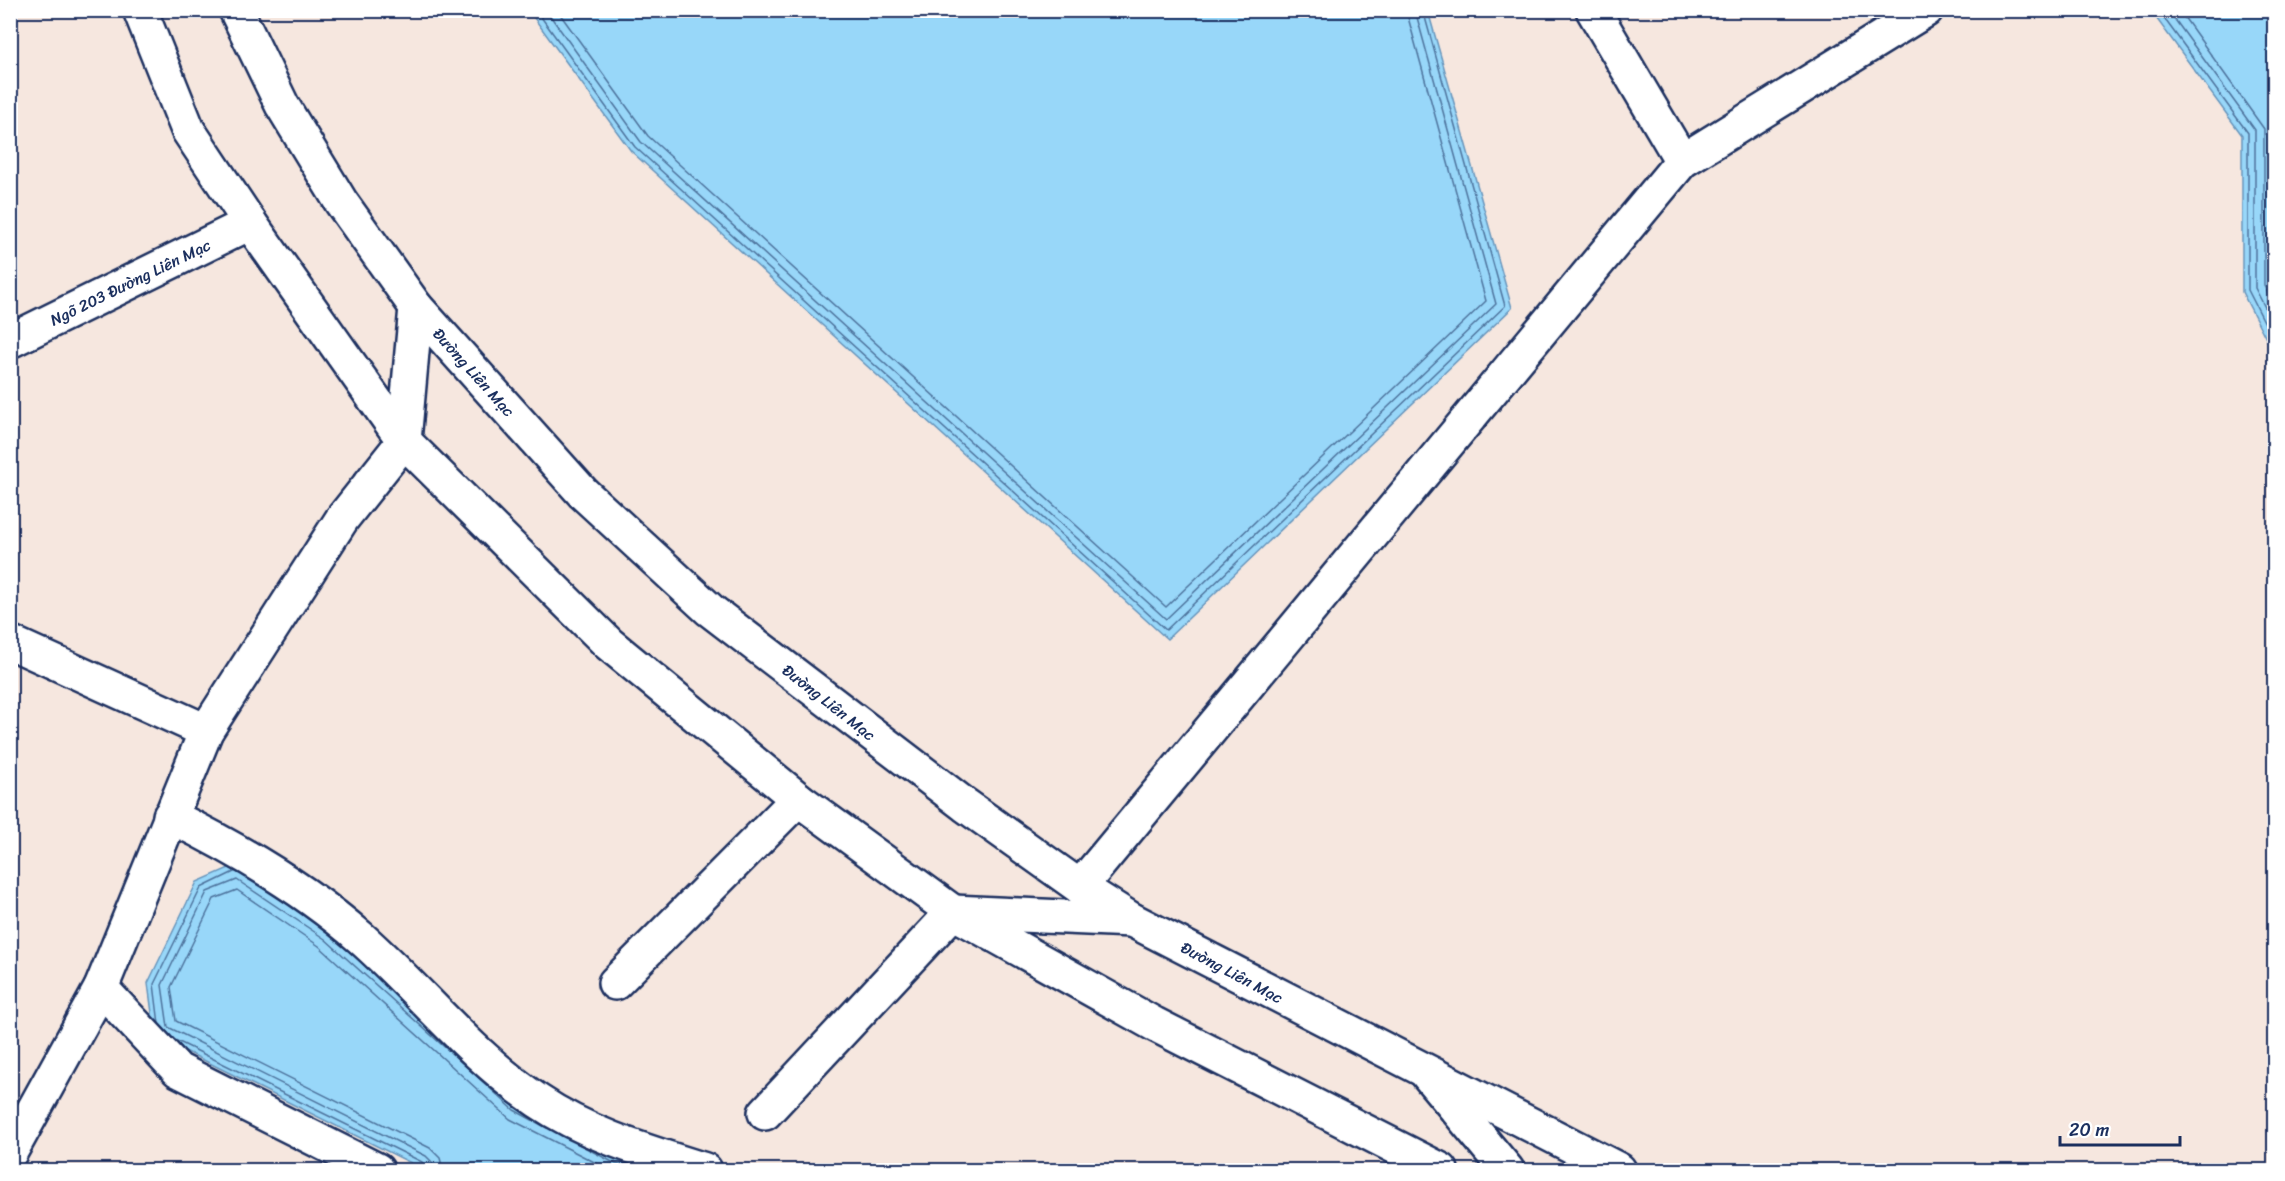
<svg xmlns="http://www.w3.org/2000/svg" width="2285" height="1181" font-family="Sriracha,sans-serif">
<rect width="100%" height="100%" fill="#f6e7df"/>
<filter id="ink" filterUnits="userSpaceOnUse"><feTurbulence type="fractalNoise" baseFrequency=".0167" numOctaves="2"/><feDisplacementMap in="SourceGraphic" scale="12" xChannelSelector="R" yChannelSelector="G"/><feConvolveMatrix kernelMatrix="1 2 1 2 8 2 1 2 1" color-interpolation-filters="sRGB"/></filter>
<g filter="url(#ink)">
<!-- water -->
<g fill="#98d7f9" stroke="#6694bb" stroke-width="1.5">
<polygon points="529,11 1428,11 1512,308 1167,639 631,151"/>
<polygon points="2151,11 2274,11 2274,354 2242,292 2242,135"/>
<polygon points="238,864 333,928 523,1100 680,1170 425,1170 155,1036 148,983 197,882"/>
</g>
<g fill="none" stroke-linecap="round" stroke-linejoin="round">
<!-- shore -->
<g stroke="#4d729c" stroke-width="1.5">
<polyline points="536,10 635,147 1166,630 1505,306 1423,10"/>
<polyline points="546,10 641,142 1166,619 1496,304 1415,10"/>
<polyline points="557,10 648,136 1166,607 1486,301 1406,10"/>
<polyline points="2158,10 2248,133 2248,290 2274,341"/>
<polyline points="2168,10 2255,130 2255,288 2274,325"/>
<polyline points="2179,10 2264,129 2264,286 2274,305"/>
<polyline points="159,1024 154,984 201,888 236,871"/>
<polyline points="173,1039 422,1162 426,1170"/>
<polyline points="575,1142 616,1164 637,1170"/>
<polyline points="434,1170 432,1162 426,1156 168,1027 162,985 207,892 237,880 325,939 514,1110 547,1128"/>
<polyline points="443,1170 440,1158 430,1148 176,1021 171,987 214,899 237,890 319,946 510,1119 610,1170"/>
</g>
<!-- minor casing -->
<g stroke="#1b2f5e" stroke-width="38">
<g id="minor">
<polyline points="140,10 188,130 250,223 404,441 609,644 798,799 953,912 1154,1024 1441,1170"/>
<polyline points="1593,10 1682,161"/>
<polyline points="10,341 250,223"/>
<polyline points="10,642 206,731"/>
<path d="M170 816C237 849 304 888 361 938 421 991 471 1056 538 1101 588 1135 648 1152 705 1170"/>
<polyline points="1080,887 1682,161 1926,10"/>
<polyline points="615,983 798,799"/>
<polyline points="101,988 178,1070 377,1170"/>
<polyline points="1428,1075 1507,1170"/>
<polyline points="765,1113 953,912 1132,920"/>
<polyline points="10,1153 101,988 206,731 342,519 404,441 416,307"/>
</g>
</g>
<!-- major casing -->
<g stroke="#1b2f5e" stroke-width="38">
<polyline id="major" points="236,10 282,105 341,202 416,307 583,493 710,610 965,805 1080,887 1132,920 1619,1170"/>
</g>
<!-- minor -->
<use href="#minor" stroke="#fff" stroke-width="33"/>
<!-- major -->
<use href="#major" stroke="#fff" stroke-width="33"/>
</g>
</g>
<g text-anchor="middle" stroke-width="6" stroke-linejoin="round" paint-order="stroke">
<!-- street labels -->
<g font-size="16" fill="#1b2f5e" stroke="#fff">
<text transform="translate(130 282) rotate(-26)" y="6">Ngõ 203 Đường Liên Mạc</text>
<text transform="translate(474 372) rotate(48)" y="6">Đường Liên Mạc</text>
<text transform="translate(829 702) rotate(38)" y="6">Đường Liên Mạc</text>
<text transform="translate(1232 972) rotate(28)" y="6">Đường Liên Mạc</text>
</g>
</g>
<!-- margin -->
<rect width="2285" height="1181" fill="none" stroke="#fff" stroke-width="36"/>
<rect x="18" y="18" width="2249" height="1145" fill="none" stroke="#1b2f5e" stroke-width="2" filter="url(#ink)"/>
<!-- scale -->
<path d="M2060 1136v9h120v-9" fill="none" stroke="#1b2f5e" stroke-width="3"/>
<text x="2069" y="1136" font-size="18" fill="#1b2f5e" stroke="#ffffff" stroke-width="4.5" paint-order="stroke">20 m</text>
</svg>
